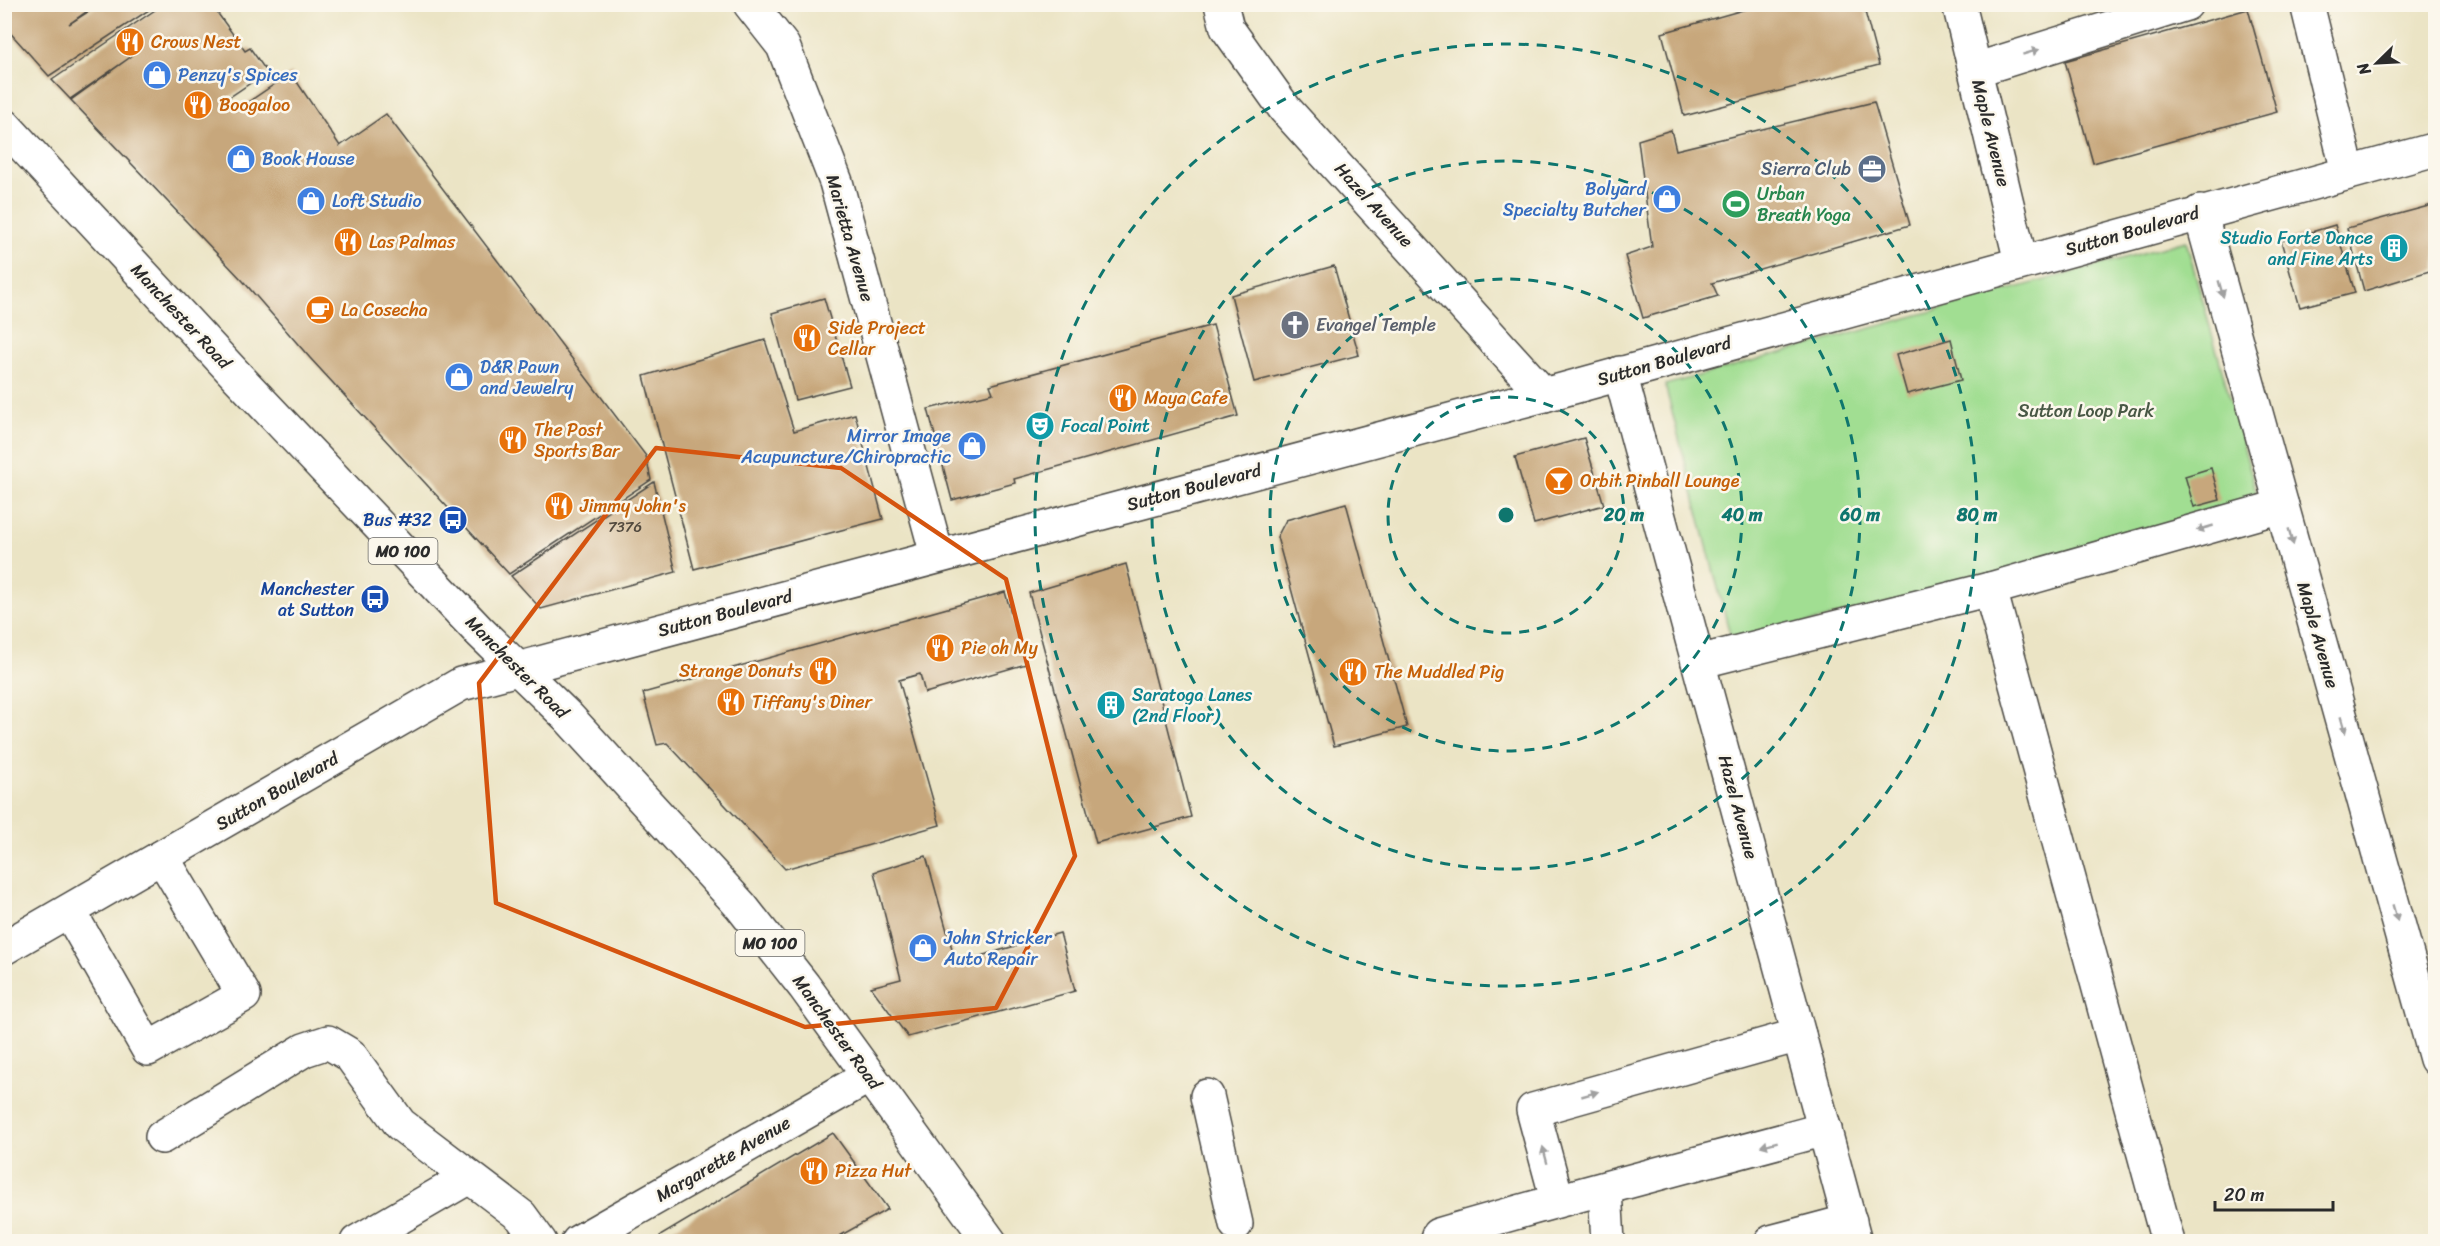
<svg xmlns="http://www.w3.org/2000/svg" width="2440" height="1246" font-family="Sriracha,sans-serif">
<rect width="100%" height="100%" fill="#fbf7ec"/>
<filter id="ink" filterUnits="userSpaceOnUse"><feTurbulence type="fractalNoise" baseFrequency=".0167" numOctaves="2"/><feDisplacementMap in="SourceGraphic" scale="12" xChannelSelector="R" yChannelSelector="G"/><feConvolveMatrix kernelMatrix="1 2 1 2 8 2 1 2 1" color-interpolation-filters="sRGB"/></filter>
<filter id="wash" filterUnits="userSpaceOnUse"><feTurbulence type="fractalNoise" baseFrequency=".008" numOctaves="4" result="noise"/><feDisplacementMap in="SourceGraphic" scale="24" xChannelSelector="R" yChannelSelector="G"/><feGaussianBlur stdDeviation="1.35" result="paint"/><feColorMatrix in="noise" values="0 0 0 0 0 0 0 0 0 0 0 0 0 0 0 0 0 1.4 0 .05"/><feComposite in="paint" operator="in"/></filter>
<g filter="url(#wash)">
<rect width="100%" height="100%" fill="#ebe4c5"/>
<!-- green -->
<polygon fill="#a1de92" stroke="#66845e" stroke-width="1.5" points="2186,241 2261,509 1732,642 1665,385"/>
<g id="blocks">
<!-- building -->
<g fill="#c7a77c">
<polygon points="5,4 97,4 69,24 100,4 158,4 49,76 5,27"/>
<polygon points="164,4 211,4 245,51 250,48 267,72 227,99 235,111 291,73 340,146 386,114 646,456 651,480 509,574 310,358 243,281 71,100 132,56 70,99 52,80"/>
<polygon points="1764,4 1863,4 1879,65 1684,116 1662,33"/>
<polygon points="2248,9 2277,112 2093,163 2065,61"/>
<polygon points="1874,102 1910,225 1712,283 1718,296 1643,318 1625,256 1652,247 1638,140 1671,130 1676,150"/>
<polygon points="2436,204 2436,269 2364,291 2347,228"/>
<polygon points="2335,225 2355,293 2300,307 2281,241"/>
<polygon points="1334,266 1359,355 1254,382 1231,295"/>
<polygon points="824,298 850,386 795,400 772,313"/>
<polygon points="1213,325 1238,416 1014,479 1015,483 952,500 928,409 993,393 990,385"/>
<polygon points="1951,339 1961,380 1907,394 1896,355"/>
<polygon points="765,340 794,431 855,414 883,519 694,569 644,376"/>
<polygon points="1584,438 1604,505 1534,524 1515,457"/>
<polygon points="2211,468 2220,500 2194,507 2185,476"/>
<polygon points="654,482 676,572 541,609 511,576"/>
<polygon points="1346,503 1407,727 1334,746 1277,537 1286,520"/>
<polygon points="1126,564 1191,817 1096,843 1029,593"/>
<polygon points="1005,592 1026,664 925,693 920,674 899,680 940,825 785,869 667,743 657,745 643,693"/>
<polygon points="926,856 956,963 1060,933 1075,991 908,1037 871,987 901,979 874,872"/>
<polygon points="833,1133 888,1209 829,1242 663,1242 660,1236"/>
</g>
</g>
</g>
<g filter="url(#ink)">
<use href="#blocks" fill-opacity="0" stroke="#484742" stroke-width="1.5"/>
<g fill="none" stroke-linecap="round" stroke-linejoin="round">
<!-- minor casing -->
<g stroke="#484742" stroke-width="36">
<g id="minor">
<polyline points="750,4 783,46 836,182 937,555"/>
<polyline points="1221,4 1227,28 1285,109 1544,395"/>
<polyline points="1959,4 2021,262"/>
<polyline points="2307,4 2348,172"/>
<polyline points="1975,70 2186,4"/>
<polyline points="2200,212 2436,1059"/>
<polyline points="1620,373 1855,1242"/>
<polyline points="1990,589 2168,1242"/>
<polyline points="1698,662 1990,589 2282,506"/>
<polyline points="69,911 148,1049 244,995 162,857"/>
<polyline points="4,948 461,684 1544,395 2436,149"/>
<polyline points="1207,1096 1236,1224"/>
<polyline points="162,1137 304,1050 328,1042 350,1055 400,1124 521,1216 540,1242"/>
<polyline points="1605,1190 1608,1242"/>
<polyline points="1557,1199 1533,1110 1799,1035"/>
<path d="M1438 1235C1566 1197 1696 1164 1825 1129"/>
<polyline points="357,1242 469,1177"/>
<polyline points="578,1242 869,1076"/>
<polyline points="1771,1242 1850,1221"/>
</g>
</g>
<!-- major casing -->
<g stroke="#484742" stroke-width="36">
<polyline id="major" points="4,125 234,373 479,631 568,717 741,906 804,986 990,1242"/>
</g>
<!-- minor -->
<use href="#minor" stroke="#fff" stroke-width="33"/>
<!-- major -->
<use href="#major" stroke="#fff" stroke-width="33"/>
</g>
<!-- one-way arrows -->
<defs><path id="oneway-solid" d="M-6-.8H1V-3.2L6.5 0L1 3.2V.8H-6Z" transform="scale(1.5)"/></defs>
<g fill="#a0a0a0">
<use href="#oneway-solid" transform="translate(2031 52) rotate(-17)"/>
<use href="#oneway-solid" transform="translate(2221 289) rotate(74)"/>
<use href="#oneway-solid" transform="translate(2205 528) rotate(164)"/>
<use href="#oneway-solid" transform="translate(2291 537) rotate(74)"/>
<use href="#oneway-solid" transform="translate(2343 725) rotate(74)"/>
<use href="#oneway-solid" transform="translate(2395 913) rotate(74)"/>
<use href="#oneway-solid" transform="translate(1590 1094) rotate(-16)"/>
<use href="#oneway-solid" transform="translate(1769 1144) rotate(165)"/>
<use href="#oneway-solid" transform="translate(1545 1155) rotate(-105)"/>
</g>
</g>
<!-- marked area -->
<path fill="none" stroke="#d5540f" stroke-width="4.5" stroke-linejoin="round" d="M656 448 841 468 1006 579 1075 856 996 1008 805 1027 496 903 479 683Z"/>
<!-- distance rings -->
<g fill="none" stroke="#0f766e" stroke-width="3" stroke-dasharray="10 8">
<circle cx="1506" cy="515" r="118"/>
<circle cx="1506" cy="515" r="236"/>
<circle cx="1506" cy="515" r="354"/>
<circle cx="1506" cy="515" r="471"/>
</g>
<!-- icons -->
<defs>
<g id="restaurant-disc" transform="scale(1.5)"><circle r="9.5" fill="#e8710a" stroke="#fbf7ec"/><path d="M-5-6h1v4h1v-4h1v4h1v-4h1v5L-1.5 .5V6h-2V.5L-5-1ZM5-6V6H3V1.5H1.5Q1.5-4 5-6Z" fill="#fff"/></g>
<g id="shop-disc" transform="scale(1.5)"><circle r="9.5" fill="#3f7fe0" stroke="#fbf7ec"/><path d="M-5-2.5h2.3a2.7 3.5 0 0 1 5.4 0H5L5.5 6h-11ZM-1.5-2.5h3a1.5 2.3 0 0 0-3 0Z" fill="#fff"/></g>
<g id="office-disc" transform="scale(1.5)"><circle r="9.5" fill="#5c6f8a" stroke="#fbf7ec"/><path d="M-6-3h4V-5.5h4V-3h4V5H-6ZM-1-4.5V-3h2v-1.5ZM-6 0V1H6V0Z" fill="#fff"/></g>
<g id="stadium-disc" transform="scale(1.5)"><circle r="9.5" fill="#2e9e5b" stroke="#fbf7ec"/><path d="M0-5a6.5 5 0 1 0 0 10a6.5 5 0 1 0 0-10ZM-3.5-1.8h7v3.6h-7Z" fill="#fff"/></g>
<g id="building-disc" transform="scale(1.5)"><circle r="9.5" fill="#0f9aa8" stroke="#fbf7ec"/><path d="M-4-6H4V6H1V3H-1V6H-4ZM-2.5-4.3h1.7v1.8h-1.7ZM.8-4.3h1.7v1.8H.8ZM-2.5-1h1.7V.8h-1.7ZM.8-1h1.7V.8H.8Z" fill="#fff"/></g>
<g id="cafe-disc" transform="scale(1.5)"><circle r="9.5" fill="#e8710a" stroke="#fbf7ec"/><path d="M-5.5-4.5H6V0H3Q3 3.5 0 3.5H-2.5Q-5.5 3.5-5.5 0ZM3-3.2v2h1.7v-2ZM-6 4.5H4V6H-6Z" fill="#fff"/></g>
<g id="church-disc" transform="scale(1.5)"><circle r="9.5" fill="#6b7280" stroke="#fbf7ec"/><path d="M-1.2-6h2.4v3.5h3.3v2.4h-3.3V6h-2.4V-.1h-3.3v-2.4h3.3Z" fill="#fff"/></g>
<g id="theatre-disc" transform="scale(1.5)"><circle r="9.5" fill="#0f9aa8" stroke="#fbf7ec"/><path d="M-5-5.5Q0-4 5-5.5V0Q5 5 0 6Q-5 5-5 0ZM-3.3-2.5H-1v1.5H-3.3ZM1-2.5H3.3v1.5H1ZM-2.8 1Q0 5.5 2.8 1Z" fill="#fff"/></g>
<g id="bar-disc" transform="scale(1.5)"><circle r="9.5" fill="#e8710a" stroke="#fbf7ec"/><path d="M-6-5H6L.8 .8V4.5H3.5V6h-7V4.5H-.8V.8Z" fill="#fff"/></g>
<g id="bus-disc" transform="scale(1.5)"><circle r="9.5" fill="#1a4fb4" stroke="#fbf7ec"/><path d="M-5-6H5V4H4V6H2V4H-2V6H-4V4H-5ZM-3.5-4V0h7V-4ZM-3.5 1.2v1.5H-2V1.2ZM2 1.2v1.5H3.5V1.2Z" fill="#fff"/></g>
</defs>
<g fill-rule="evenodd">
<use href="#restaurant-disc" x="130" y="42"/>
<use href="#shop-disc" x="157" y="75"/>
<use href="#restaurant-disc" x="198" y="105"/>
<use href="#shop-disc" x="241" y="159"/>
<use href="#office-disc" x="1872" y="169"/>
<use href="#shop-disc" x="1667" y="199"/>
<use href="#shop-disc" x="311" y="201"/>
<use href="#stadium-disc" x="1736" y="204"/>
<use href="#restaurant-disc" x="348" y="242"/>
<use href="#building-disc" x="2394" y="248"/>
<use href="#cafe-disc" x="320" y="310"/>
<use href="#church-disc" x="1295" y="325"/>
<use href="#restaurant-disc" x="807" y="338"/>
<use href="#shop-disc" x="459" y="377"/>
<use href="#restaurant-disc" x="1123" y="398"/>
<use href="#theatre-disc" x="1040" y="426"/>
<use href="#restaurant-disc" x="513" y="440"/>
<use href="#shop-disc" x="972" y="446"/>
<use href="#bar-disc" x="1559" y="481"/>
<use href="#restaurant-disc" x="559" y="506"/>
<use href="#bus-disc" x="453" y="520"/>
<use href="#bus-disc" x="375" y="599"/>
<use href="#restaurant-disc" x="940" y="648"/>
<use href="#restaurant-disc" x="823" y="671"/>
<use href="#restaurant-disc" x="1353" y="672"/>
<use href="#restaurant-disc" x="731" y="702"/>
<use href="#building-disc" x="1111" y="705"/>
<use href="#shop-disc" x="923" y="948"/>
<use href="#restaurant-disc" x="814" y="1171"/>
</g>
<g text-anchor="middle" stroke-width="5" stroke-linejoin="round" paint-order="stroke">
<!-- number labels -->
<g font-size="15" fill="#524a3f">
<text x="625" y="532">7376</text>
</g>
<!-- shield labels -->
<g fill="#fbf7ec" stroke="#696865" stroke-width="1.5">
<rect x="368.5" y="538" width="69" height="26" rx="4.5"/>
<rect x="735.5" y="930" width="69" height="26" rx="4.5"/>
</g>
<g font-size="16" font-weight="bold" fill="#2b2b2b">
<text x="403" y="557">MO 100</text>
<text x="770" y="949">MO 100</text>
</g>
<!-- food labels -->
<g font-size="18" fill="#c56008" stroke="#fbf7ec" text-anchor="start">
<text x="151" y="48">Crows Nest</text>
<text x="219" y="111">Boogaloo</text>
<text x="369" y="248">Las Palmas</text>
<text x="341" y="316">La Cosecha</text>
<text x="828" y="334">Side Project<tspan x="828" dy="21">Cellar</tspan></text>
<text x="1144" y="404">Maya Cafe</text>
<text x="534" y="436">The Post<tspan x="534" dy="21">Sports Bar</tspan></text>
<text x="1580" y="487">Orbit Pinball Lounge</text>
<text x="580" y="512">Jimmy John's</text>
<text x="961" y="654">Pie oh My</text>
<text x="802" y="677" text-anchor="end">Strange Donuts</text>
<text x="1374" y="678">The Muddled Pig</text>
<text x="752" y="708">Tiffany's Diner</text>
<text x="835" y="1177">Pizza Hut</text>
</g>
<!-- shop labels -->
<g font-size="18" fill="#366cbe" stroke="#fbf7ec" text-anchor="start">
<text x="178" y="81">Penzy's Spices</text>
<text x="262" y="165">Book House</text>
<text x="1646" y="195" text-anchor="end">Bolyard<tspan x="1646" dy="21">Specialty Butcher</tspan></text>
<text x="332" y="207">Loft Studio</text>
<text x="480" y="373">D&amp;R Pawn<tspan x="480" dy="21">and Jewelry</tspan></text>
<text x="951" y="442" text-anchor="end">Mirror Image<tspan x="951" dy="21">Acupuncture/Chiropractic</tspan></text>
<text x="944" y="944">John Stricker<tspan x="944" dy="21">Auto Repair</tspan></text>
</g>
<!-- street labels -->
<g font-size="18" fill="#2b2b2b" stroke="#fbf7ec">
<text transform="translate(1991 133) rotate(76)" y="6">Maple Avenue</text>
<text transform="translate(1374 205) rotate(48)" y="6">Hazel Avenue</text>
<text transform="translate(2132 231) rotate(-16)" y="6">Sutton Boulevard</text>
<text transform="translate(850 238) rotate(74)" y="6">Marietta Avenue</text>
<text transform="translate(181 316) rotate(47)" y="6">Manchester Road</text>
<text transform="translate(1664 361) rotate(-16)" y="6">Sutton Boulevard</text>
<text transform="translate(1194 487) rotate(-15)" y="6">Sutton Boulevard</text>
<text transform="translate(725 613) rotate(-15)" y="6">Sutton Boulevard</text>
<text transform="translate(2318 635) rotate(74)" y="6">Maple Avenue</text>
<text transform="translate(517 667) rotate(45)" y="6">Manchester Road</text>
<text transform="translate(277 791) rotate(-30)" y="6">Sutton Boulevard</text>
<text transform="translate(1738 807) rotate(75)" y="6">Hazel Avenue</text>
<text transform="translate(837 1032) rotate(54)" y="6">Manchester Road</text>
<text transform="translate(723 1159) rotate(-30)" y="6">Margarette Avenue</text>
</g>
<!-- service labels -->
<g font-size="18" fill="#4e5e75" stroke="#fbf7ec" text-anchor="end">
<text x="1851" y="175">Sierra Club</text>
</g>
<!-- leisure labels -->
<g font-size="18" fill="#27864d" stroke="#fbf7ec" text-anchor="start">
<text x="1757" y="200">Urban<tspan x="1757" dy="21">Breath Yoga</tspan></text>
</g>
<!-- culture labels -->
<g font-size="18" fill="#0d838f" stroke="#fbf7ec" text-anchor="start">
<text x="2373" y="244" text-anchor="end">Studio Forte Dance<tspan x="2373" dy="21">and Fine Arts</tspan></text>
<text x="1061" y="432">Focal Point</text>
<text x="1132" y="701">Saratoga Lanes<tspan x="1132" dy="21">(2nd Floor)</tspan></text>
</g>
<!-- worship labels -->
<g font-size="18" fill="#5b616d" stroke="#fbf7ec" text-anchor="start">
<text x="1316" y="331">Evangel Temple</text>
</g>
<!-- park labels -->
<g font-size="18" fill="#485845" stroke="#fbf7ec">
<text x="2086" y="417">Sutton Loop Park</text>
</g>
<!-- transit labels -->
<g font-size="18" fill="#164399" stroke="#fbf7ec" text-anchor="end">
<text x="432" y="526">Bus #32</text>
<text x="354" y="595">Manchester<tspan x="354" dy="21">at Sutton</tspan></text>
</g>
</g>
<circle cx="1506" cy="515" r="9" fill="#0f766e" stroke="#fbf7ec" stroke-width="3"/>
<g font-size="18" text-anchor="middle" font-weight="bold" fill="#0f766e" stroke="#fbf7ec" stroke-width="5" stroke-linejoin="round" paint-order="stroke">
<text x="1624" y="521">20 m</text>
<text x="1742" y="521">40 m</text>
<text x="1860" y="521">60 m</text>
<text x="1977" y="521">80 m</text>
</g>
<!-- margin -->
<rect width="2440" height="1246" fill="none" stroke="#fbf7ec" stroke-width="24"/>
<!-- north arrow -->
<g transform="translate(2377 63) rotate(246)" stroke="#fbf7ec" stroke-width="4.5" paint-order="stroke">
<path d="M0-4.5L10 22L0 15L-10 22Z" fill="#2b2b2b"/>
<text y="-9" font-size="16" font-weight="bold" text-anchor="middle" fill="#2b2b2b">N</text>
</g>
<!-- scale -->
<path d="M2215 1201v9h118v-9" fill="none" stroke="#2b2b2b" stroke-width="3"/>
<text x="2224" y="1201" font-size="18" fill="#2b2b2b" stroke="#fbf7ec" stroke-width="4.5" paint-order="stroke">20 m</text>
</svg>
